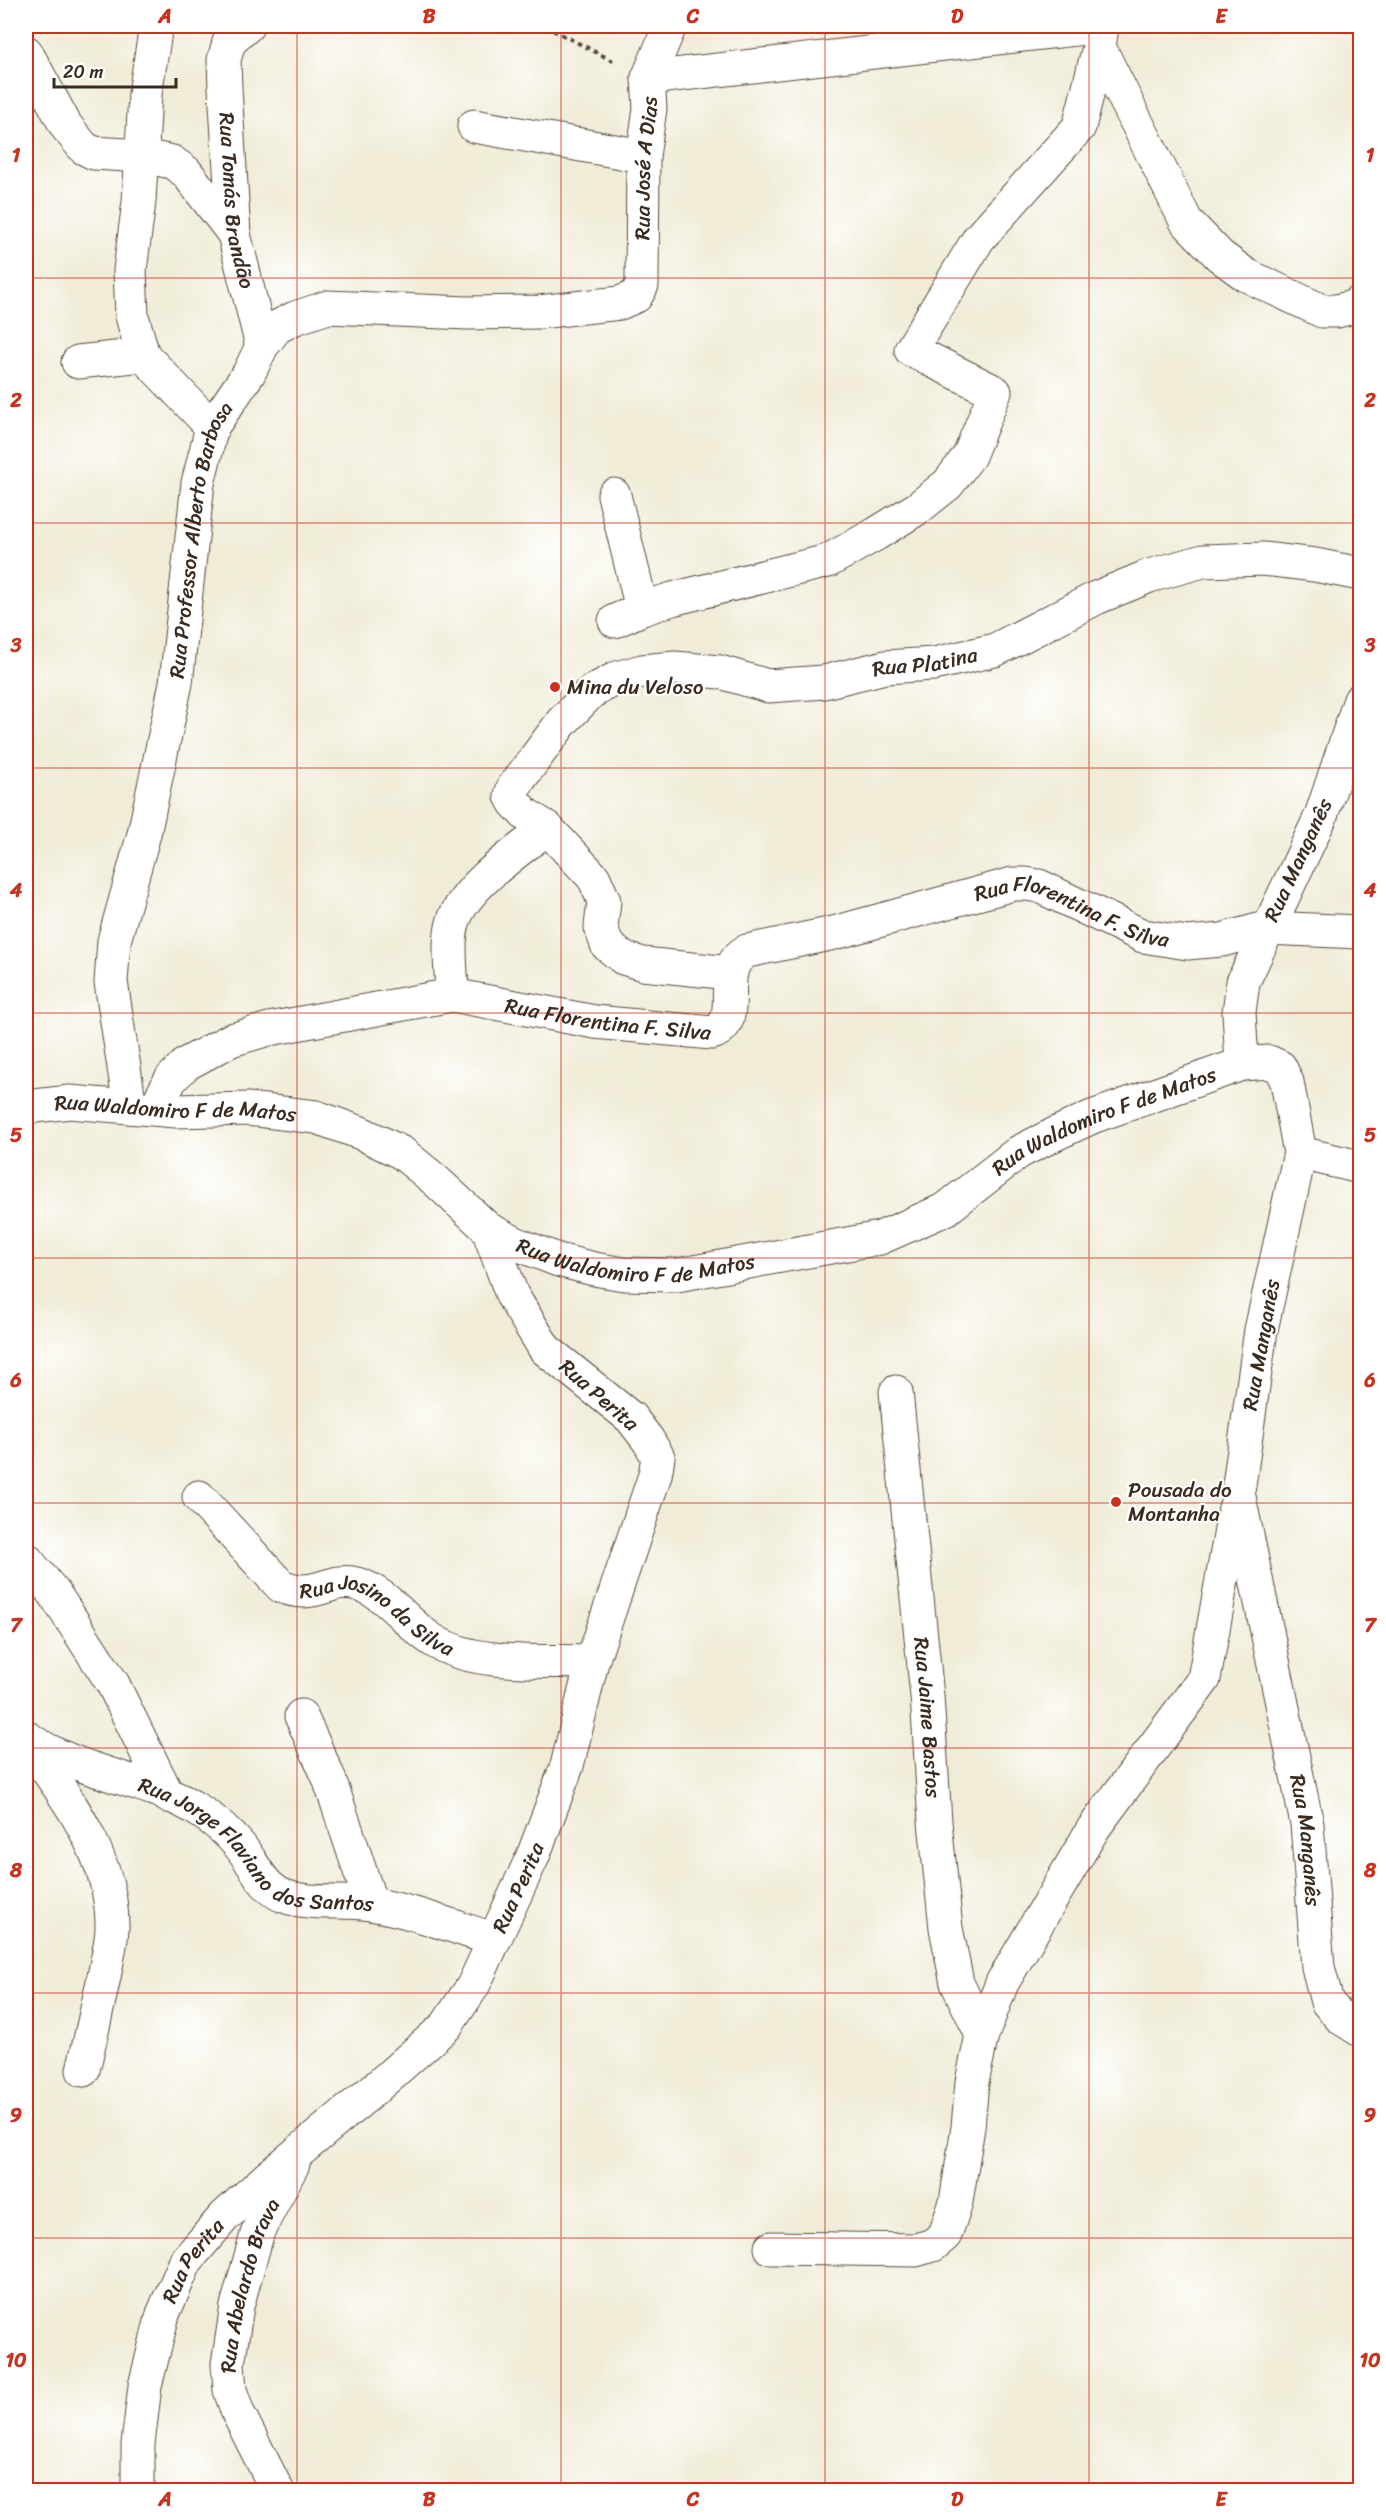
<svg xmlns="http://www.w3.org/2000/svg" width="1386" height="2516" font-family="Sriracha,sans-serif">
<rect width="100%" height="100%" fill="#fff"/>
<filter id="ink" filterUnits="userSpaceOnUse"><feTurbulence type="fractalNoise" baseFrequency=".0167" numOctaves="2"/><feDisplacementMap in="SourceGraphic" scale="12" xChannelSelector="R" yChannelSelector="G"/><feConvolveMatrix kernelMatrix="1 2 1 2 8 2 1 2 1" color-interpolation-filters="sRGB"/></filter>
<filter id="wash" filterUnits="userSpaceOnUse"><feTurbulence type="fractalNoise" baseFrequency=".008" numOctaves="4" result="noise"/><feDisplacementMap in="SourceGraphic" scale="24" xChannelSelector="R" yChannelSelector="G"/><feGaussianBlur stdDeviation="1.35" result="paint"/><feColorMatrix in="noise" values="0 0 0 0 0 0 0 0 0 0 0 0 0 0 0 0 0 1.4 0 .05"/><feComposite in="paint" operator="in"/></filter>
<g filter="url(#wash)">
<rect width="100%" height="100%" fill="#f0ecd7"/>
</g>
<g filter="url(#ink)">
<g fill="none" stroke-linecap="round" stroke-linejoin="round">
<!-- minor casing -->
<g stroke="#56473a" stroke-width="35">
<g id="minor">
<polyline points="156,26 145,94 139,202 130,270 132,316 143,355 212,427"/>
<path id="s1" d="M247 26 229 42 224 60 225 88 234 234 262 346"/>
<polyline points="1099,47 1186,221 1220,256 1246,275 1322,311 1337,311 1353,307 1360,302"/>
<polyline points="26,52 66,126 84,148 94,153 142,156 172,162 186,172 234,234"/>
<polyline points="648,78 1102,26"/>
<polyline points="474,126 643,156"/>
<polyline points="78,362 143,355"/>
<polyline points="614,495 642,609"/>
<polyline points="615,621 642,609 672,599 828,561 876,534 918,508 948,484 969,456 995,392 911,350 979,238 1079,127 1099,47 1102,27"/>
<path id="s2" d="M1360 700 1321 816 1243 982 1239 1012 1242 1064 1269 1062 1280 1067 1287 1082 1300 1153 1261 1330 1238 1492 1307 1824 1318 1967 1327 2002 1341 2018 1360 2030"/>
<path id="s3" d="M730 973 643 964 623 958 607 945 601 927 604 901 594 878 547 828 525 814 515 803 511 796 513 788 562 722 591 692 617 678 642 671 675 668 720 672 768 686 824 682 885 667 934 664 995 650 1096 598 1149 576 1203 561 1263 559 1315 565 1360 574"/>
<path d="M452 995C452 970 445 935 457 913 474 880 519 851 547 828"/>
<path id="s4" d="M26 1107 70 1102 176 1111 247 1109 316 1117 361 1133 402 1153 434 1179 488 1229 517 1244 558 1260 594 1269 624 1274 677 1275 880 1238 946 1209 1019 1152 1053 1135 1092 1117 1242 1064"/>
<path id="s5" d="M130 1107 111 982 114 941 144 834 176 683 198 483 212 427 249 373 262 346 277 327 295 318 328 307 467 313 539 312 620 303 636 296 642 285 643 156 650 109 648 78 670 26"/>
<path id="s6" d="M155 1109 171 1079 186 1064 231 1040 269 1029 452 995 595 1022 712 1033C747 1021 712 969 747 951L834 933 1013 884H1026L1039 886 1143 936 1187 943 1222 940 1266 928 1360 932"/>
<polyline points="1300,1153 1360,1167"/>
<path id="s7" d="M896 1392 927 1696 935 1822 946 1928 957 1983 982 2035"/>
<path id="s8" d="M199 1497 281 1586C317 1601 329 1576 357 1584 388 1593 407 1625 434 1641 476 1667 544 1660 592 1662"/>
<polyline points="26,1559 54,1593 113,1684 168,1796"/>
<polyline points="301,1716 329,1778 371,1904"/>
<path id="s9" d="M26 1737C79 1775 148 1777 201 1812 215 1821 228 1832 239 1845 253 1861 262 1888 284 1896 308 1905 344 1900 370 1904 410 1910 454 1927 493 1939"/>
<path d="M28 1743C66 1797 113 1857 112 1927 112 1940 108 1954 106 1967 99 2002 91 2036 83 2070"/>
<polyline points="771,2248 916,2250 933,2245 945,2235 956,2202 968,2127 972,2082 982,2035 1002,1983 1093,1829 1204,1679 1235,1508"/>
<path id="s10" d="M138 2490V2444L145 2386 163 2314 186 2261 224 2217 267 2178 378 2086 446 2026 473 1986 533 1856 567 1766 592 1662 655 1475 658 1457 648 1440 631 1418 545 1349 512 1295 488 1229"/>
<path id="s11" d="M277 2490 238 2413 230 2390 228 2364 237 2306 258 2231 293 2164"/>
</g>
</g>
<!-- path -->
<polyline stroke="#56473a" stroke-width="4" stroke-dasharray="4.5 4.5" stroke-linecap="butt" points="545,26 615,62"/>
<!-- minor -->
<use href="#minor" stroke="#fff" stroke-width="33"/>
</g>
</g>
<!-- grid -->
<path fill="none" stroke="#c8321e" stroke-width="1.5" stroke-opacity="0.55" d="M297 26V2490M561 26V2490M825 26V2490M1089 26V2490M26 278H1360M26 523H1360M26 768H1360M26 1013H1360M26 1258H1360M26 1503H1360M26 1748H1360M26 1993H1360M26 2238H1360"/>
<!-- markers -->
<g fill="#c8321e" stroke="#fff" stroke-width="2">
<circle cx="555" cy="687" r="6"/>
<circle cx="1116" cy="1502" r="6"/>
</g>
<g text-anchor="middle" stroke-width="4.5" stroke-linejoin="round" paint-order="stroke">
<!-- street labels -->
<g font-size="21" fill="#3b2a1e" stroke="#fff">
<text dy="7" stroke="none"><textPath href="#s5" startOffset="1306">Rua José A Dias</textPath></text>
<text dy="7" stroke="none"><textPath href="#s1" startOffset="184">Rua Tomás Brandão</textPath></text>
<text dy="7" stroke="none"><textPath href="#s5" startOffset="579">Rua Professor Alberto Barbosa</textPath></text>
<text dy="7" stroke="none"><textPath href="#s3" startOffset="792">Rua Platina</textPath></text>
<text transform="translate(1298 860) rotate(-65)" y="7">Rua Manganês</text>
<text dy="7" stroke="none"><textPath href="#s6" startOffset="1029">Rua Florentina F. Silva</textPath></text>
<text dy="7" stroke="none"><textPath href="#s6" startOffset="490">Rua Florentina F. Silva</textPath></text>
<text dy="7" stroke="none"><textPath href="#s4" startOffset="150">Rua Waldomiro F de Matos</textPath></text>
<text dy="7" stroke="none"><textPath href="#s4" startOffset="1158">Rua Waldomiro F de Matos</textPath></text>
<text dy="7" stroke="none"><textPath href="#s4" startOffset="654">Rua Waldomiro F de Matos</textPath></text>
<text transform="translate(1261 1345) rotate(-80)" y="7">Rua Manganês</text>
<text transform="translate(599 1395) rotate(41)" y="7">Rua Perita</text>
<text dy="7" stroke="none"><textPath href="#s8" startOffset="228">Rua Josino da Silva</textPath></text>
<text dy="7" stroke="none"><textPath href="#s7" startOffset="327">Rua Jaime Bastos</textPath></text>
<text dy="7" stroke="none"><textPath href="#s2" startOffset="1216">Rua Manganês</textPath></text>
<text dy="7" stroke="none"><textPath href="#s9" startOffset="262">Rua Jorge Flaviano dos Santos</textPath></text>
<text dy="7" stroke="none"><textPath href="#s10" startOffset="744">Rua Perita</textPath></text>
<text dy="7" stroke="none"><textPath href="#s10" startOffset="240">Rua Perita</textPath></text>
<text dy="7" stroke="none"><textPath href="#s11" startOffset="218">Rua Abelardo Brava</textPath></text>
</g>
<!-- poi labels -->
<g font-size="21" fill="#3b2a1e" stroke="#fff" text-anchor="start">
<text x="567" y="694">Mina du Veloso</text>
<text x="1128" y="1497">Pousada do<tspan x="1128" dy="24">Montanha</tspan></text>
</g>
</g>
<!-- margin -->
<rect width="1386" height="2516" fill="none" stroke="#fff" stroke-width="66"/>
<!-- scale -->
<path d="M54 78v9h122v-9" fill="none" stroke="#3b2a1e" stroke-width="3"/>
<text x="63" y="78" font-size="18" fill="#3b2a1e" stroke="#ffffff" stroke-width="4.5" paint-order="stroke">20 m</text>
<rect x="33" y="33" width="1320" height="2450" fill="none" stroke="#c8321e" stroke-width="2"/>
<g font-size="20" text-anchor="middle" font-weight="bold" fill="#c8321e">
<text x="165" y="23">A</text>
<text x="429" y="23">B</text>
<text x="693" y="23">C</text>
<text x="957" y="23">D</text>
<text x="1221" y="23">E</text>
<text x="16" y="162">1</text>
<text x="1370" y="162">1</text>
<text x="16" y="407">2</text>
<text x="1370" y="407">2</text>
<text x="16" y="652">3</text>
<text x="1370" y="652">3</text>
<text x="16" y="897">4</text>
<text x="1370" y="897">4</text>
<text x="16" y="1142">5</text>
<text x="1370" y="1142">5</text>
<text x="16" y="1387">6</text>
<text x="1370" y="1387">6</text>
<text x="16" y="1632">7</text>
<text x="1370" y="1632">7</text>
<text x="16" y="1877">8</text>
<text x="1370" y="1877">8</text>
<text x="16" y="2122">9</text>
<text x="1370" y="2122">9</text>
<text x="16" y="2367">10</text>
<text x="1370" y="2367">10</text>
<text x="165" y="2506">A</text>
<text x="429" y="2506">B</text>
<text x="693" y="2506">C</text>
<text x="957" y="2506">D</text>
<text x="1221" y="2506">E</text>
</g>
</svg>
